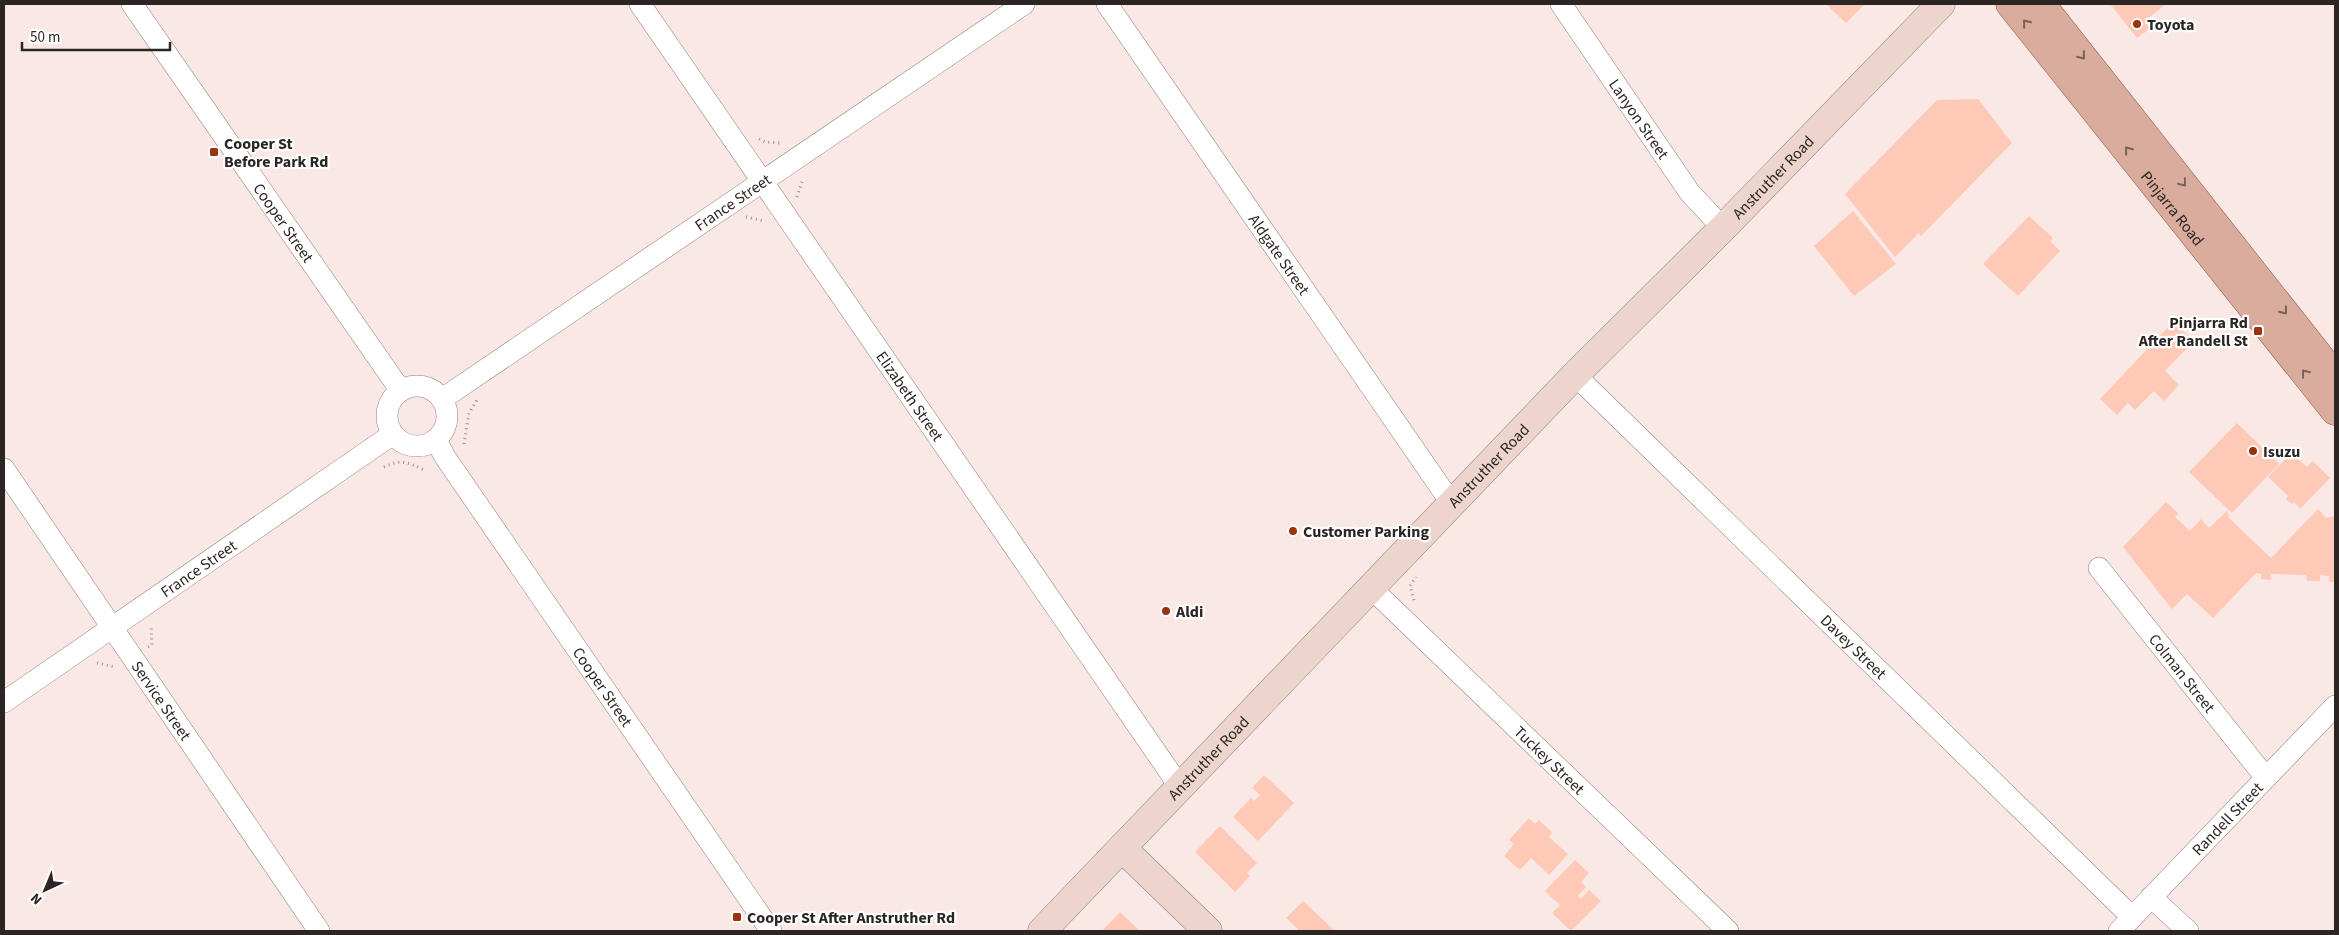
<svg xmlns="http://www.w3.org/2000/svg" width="2339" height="935" font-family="'Source Sans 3',sans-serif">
<rect width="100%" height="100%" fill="#f9e8e3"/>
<!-- building -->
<g fill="#ffc9b8">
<polygon points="1826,4 1865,4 1846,23"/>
<polygon points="2110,4 2166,4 2145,21 2150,28 2137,38"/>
<polygon points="1978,99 2012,143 1921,236 1919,233 1895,257 1845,194 1937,100"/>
<polygon points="1853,211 1896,264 1854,296 1814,246"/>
<polygon points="2029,216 2053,238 2050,241 2060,251 2018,296 1983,264"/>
<polygon points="2173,322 2194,341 2165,371 2179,385 2164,401 2154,391 2135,410 2128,403 2117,415 2100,399"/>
<polygon points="2237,423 2279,464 2232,513 2189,472"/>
<polygon points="2291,453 2307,467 2313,461 2330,478 2300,509 2294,502 2292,504 2286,499 2288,496 2268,477"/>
<polygon points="2166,502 2178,513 2175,517 2190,531 2201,519 2209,528 2227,511 2229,518 2271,558 2318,509 2326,518 2335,516 2335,582 2329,582 2329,576 2320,575 2320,581 2307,581 2306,575 2271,574 2271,580 2261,579 2261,574 2256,573 2213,618 2187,594 2172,609 2123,547"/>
<polygon points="1264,775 1294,803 1258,841 1233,817 1251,798 1254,801 1260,795 1252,788"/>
<polygon points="1529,818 1535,824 1539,820 1552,832 1549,837 1568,854 1549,875 1531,858 1520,870 1504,856 1514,844 1509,840"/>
<polygon points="1220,826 1257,863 1247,873 1250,876 1235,892 1195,852"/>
<polygon points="1575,860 1589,873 1581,882 1586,887 1578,896 1581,899 1589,890 1601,901 1571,931 1552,913 1560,905 1545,891"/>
<polygon points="1303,901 1334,930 1333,931 1300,931 1286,918"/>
<polygon points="1120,912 1140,931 1102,931"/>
</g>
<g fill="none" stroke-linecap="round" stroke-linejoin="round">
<!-- street casing -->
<g stroke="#8f807b" stroke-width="22">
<g id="street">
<path id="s1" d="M132 4 401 391"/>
<path id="s2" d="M640 4 1180 787"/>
<path id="s3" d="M1107 4 1452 504"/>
<path id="s4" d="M1561 4 1690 193 1723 228"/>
<path id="s5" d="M1575 375 2132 917"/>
<circle cx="417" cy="416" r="30"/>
<path id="s6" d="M442 399 1024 4"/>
<path id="s7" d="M436 440 445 457 771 931"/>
<path id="s8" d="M4 469 319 931"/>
<path id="s9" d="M2099 568 2266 778"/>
<path id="s10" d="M1371 588 1728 931"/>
<path id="s11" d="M4 702 393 434"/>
<polyline points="2151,897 2188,931"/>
<path id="s12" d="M2119 931 2335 706"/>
</g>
</g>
<!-- secondary casing -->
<g stroke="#8f807b" stroke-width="29">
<g id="secondary">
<polyline points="1122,848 1208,931"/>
<path id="s13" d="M1042 931 1575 375 1723 228 1941 4"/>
</g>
</g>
<!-- primary casing -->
<g stroke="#8d5849" stroke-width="29">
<g id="primary">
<path id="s14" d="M2010 4 2335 411"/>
<polyline points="2041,4 2335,376"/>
</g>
</g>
<!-- path -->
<g stroke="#9d918d" stroke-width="3" stroke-dasharray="1 4" stroke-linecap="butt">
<polyline points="759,139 765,142 781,143"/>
<polyline points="797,197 803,179"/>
<polyline points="746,217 764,221"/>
<polyline points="464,444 469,413 477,400"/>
<path d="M384 467C400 459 408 462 424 470"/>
<polyline points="1414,600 1410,586 1416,577"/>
<polyline points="148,647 152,645 151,626"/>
<polyline points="97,663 115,667"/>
</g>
<!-- street -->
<use href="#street" stroke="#fff" stroke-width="21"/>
<!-- secondary -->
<use href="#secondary" stroke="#edd5ce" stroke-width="28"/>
<!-- primary -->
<use href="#primary" stroke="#daac9e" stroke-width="28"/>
</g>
<!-- one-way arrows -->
<defs><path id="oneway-chevron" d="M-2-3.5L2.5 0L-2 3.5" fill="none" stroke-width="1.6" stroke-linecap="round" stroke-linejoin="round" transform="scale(1.25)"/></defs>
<g stroke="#7a625a">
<use href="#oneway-chevron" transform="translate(2026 23) rotate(-129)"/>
<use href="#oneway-chevron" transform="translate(2082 56) rotate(52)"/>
<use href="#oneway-chevron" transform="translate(2128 150) rotate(-129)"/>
<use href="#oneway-chevron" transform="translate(2183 183) rotate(52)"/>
<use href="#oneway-chevron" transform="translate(2284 311) rotate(52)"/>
<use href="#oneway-chevron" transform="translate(2305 373) rotate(-128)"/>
</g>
<!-- markers -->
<g fill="#9a3310" stroke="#fff" stroke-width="2">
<circle cx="2137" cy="24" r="5"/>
<rect x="209" y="147" width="10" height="10" rx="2.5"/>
<rect x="2253" y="326" width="10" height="10" rx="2.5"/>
<circle cx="2253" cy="451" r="5"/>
<circle cx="1293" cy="531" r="5"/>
<circle cx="1166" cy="611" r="5"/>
<rect x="732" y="912" width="10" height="10" rx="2.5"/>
</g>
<g text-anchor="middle" stroke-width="4.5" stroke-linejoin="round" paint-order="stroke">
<!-- poi labels -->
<g font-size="16" font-weight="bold" fill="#2b2523" stroke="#fff" text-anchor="start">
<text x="2147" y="30">Toyota</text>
<text x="224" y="149">Cooper St<tspan x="224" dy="18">Before Park Rd</tspan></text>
<text x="2248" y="328" text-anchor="end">Pinjarra Rd<tspan x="2248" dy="18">After Randell St</tspan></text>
<text x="2263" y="457">Isuzu</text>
<text x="1303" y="537">Customer Parking</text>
<text x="1176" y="617">Aldi</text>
<text x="747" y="923">Cooper St After Anstruther Rd</text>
</g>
<!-- street labels -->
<g font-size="16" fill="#2b2523" stroke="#fff">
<text dy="6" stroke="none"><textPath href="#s4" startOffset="139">Lanyon Street</textPath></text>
<text dy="6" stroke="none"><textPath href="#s13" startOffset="1050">Anstruther Road</textPath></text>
<text dy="6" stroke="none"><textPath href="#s6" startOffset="351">France Street</textPath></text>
<text dy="6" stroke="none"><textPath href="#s14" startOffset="261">Pinjarra Road</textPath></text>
<text dy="6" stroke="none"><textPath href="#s1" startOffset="266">Cooper Street</textPath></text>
<text dy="6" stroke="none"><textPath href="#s3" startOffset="304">Aldgate Street</textPath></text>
<text dy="6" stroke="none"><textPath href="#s2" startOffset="476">Elizabeth Street</textPath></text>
<text dy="6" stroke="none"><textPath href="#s13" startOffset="645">Anstruther Road</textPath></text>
<text dy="6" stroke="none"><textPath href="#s11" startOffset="236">France Street</textPath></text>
<text dy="6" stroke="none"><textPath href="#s5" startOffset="389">Davey Street</textPath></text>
<text dy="6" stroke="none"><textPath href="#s9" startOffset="134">Colman Street</textPath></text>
<text dy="6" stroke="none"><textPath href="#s7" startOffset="298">Cooper Street</textPath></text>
<text dy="6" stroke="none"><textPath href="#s8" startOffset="280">Service Street</textPath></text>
<text dy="6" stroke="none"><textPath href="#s13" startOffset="240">Anstruther Road</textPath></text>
<text dy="6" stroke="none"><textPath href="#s10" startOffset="248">Tuckey Street</textPath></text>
<text dy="6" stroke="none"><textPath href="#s12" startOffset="156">Randell Street</textPath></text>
</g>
</g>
<!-- border -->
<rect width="2339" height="935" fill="none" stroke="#2b2523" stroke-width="10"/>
<!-- north arrow -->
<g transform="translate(45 890) rotate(224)" stroke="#ffffff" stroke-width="4" paint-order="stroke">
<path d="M0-4L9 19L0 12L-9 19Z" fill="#2b2523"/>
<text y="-8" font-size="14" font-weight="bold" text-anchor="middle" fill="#2b2523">N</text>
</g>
<!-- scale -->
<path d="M22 42v8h148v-8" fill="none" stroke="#2b2523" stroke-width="2.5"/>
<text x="30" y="42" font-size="15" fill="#2b2523" stroke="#ffffff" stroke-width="4" paint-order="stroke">50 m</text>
</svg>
